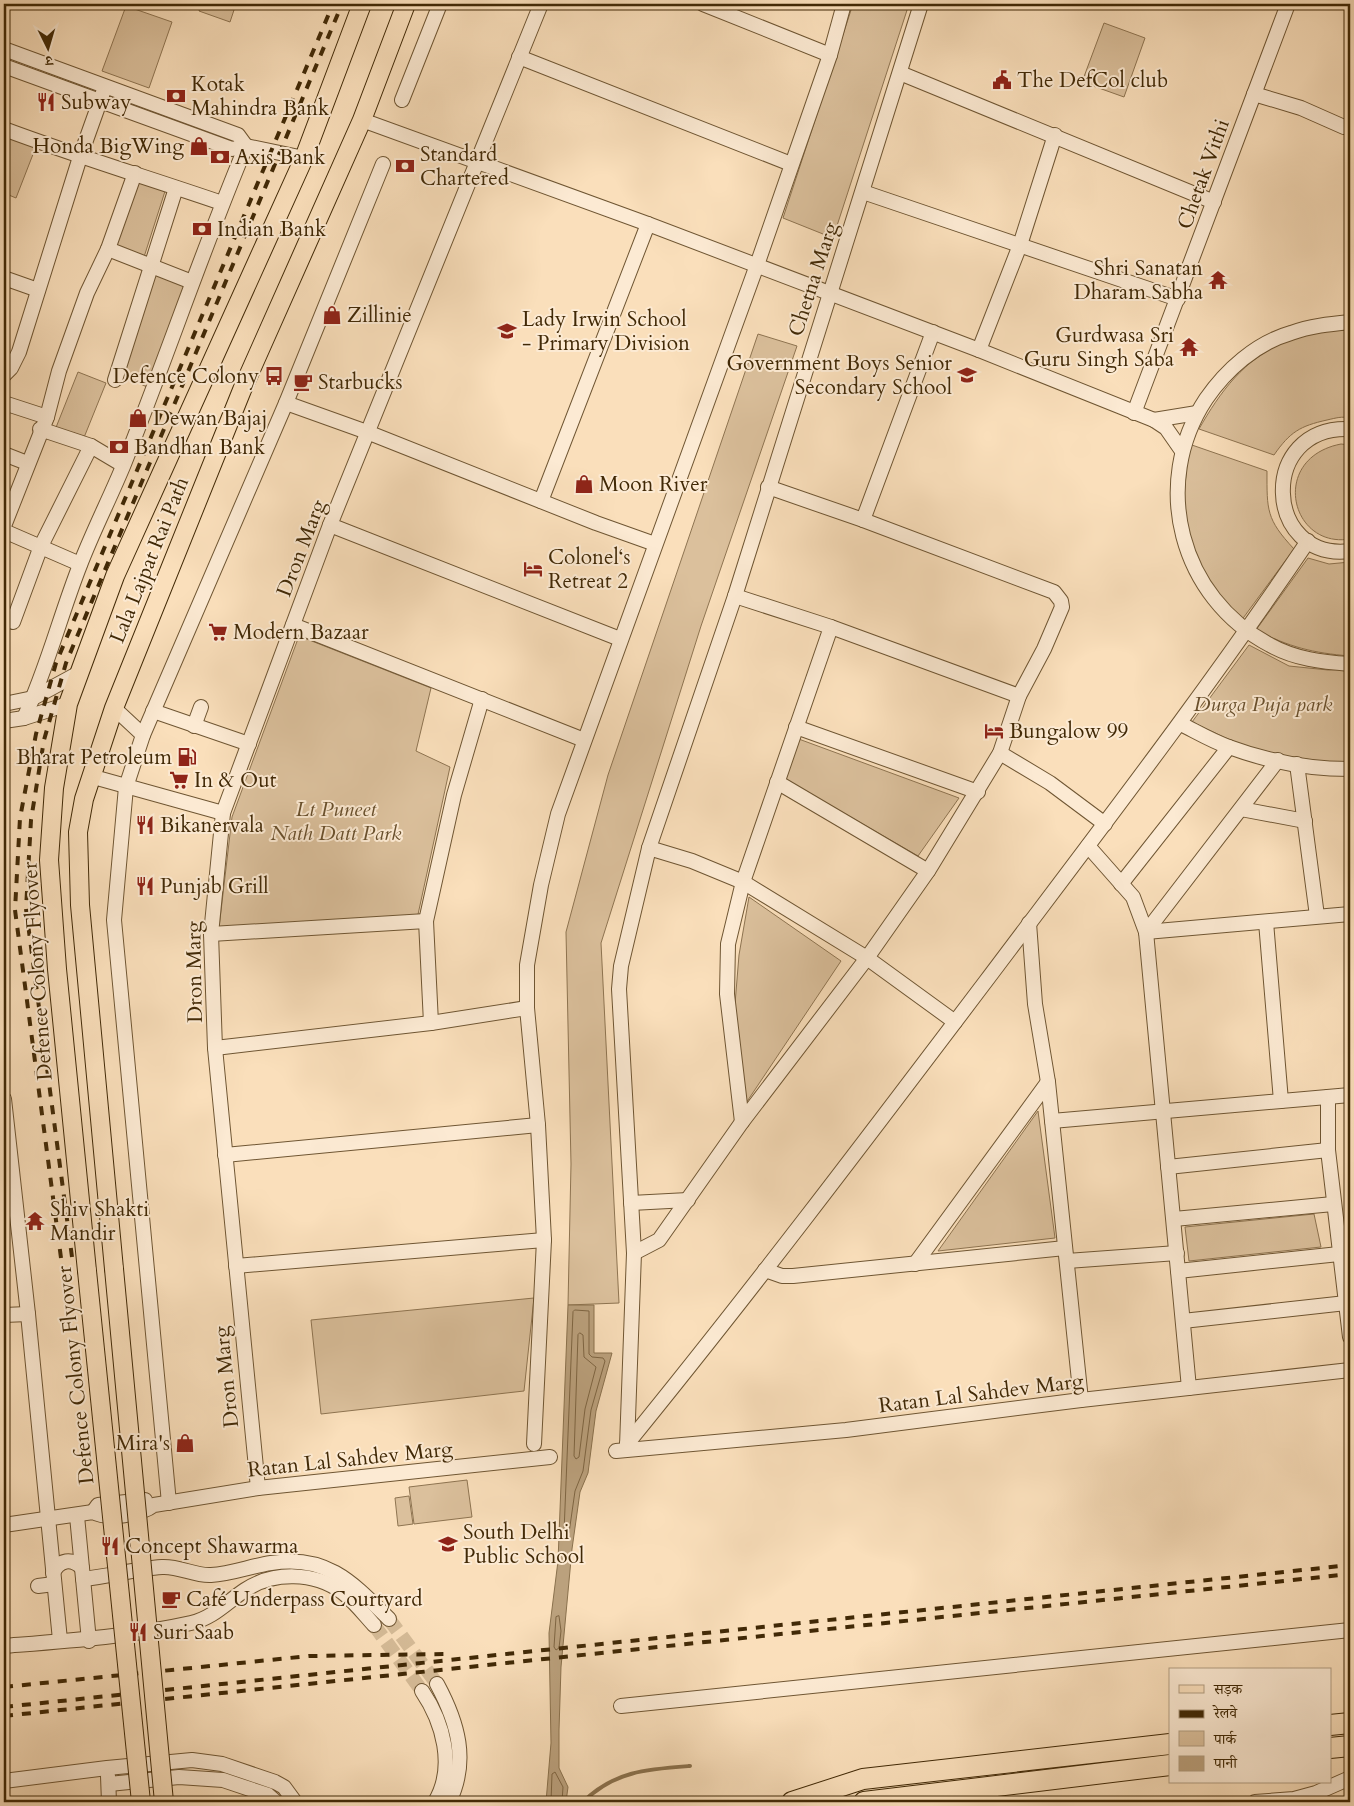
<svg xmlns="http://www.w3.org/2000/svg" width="1354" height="1806" font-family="Cardo,'Noto Serif Devanagari',serif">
<rect width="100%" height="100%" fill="#fadfbb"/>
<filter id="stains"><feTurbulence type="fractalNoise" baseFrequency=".004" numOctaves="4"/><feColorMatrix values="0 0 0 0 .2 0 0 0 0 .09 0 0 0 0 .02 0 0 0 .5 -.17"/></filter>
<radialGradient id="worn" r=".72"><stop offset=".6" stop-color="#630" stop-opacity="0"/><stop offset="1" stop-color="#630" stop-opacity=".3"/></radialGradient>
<!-- green -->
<g fill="#dbc09c" stroke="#8e7451">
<polygon points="201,4 236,4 230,22 199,11"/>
<polygon points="853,4 909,4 833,238 783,218"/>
<polygon points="126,6 172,22 149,88 102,71"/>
<polygon points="1104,23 1145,38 1124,97 1082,82"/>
<polygon points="7,132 37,144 16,198 4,193 4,141"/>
<polygon points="136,176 167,185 144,257 111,247"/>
<polygon points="149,268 186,282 147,387 128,378 119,370"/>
<path d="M1327 330H1350V418C1342 416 1336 418 1327 420 1300 426 1290 432 1274 455L1199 429C1220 392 1244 359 1285 342 1298 337 1313 334 1327 330Z"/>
<polygon points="758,334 797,346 701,626 601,943 619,1303 568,1305 571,1164 566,932 608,775"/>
<polygon points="78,372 106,383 83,440 55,430"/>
<path d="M1189 444 1267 471C1267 510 1266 519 1294 549L1241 621 1211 590 1192 554 1182 514Z"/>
<path d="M1341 444 1350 445V539C1290 549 1269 458 1341 444Z"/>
<path d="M1308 558 1329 564 1350 562V656C1313 653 1289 647 1256 630Z"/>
<polygon points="299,636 431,688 416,751 450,767 417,919 219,928 232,817"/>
<polygon points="1249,645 1289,666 1328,670 1350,669 1350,762 1340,764 1285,756 1241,745 1192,722"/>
<polygon points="796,738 959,798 918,856 783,778"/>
<polygon points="749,897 841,961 746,1103 735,1004 739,955"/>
<polygon points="1038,1111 1055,1238 938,1251"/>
<polygon points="1314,1214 1321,1247 1189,1261 1185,1227"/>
<polygon points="534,1298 524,1391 321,1414 311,1320"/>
<polygon points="467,1480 472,1517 414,1524 409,1487"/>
<polygon points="409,1496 413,1524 398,1526 395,1498"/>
</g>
<!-- water -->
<polygon fill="#bba17d" stroke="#8a714d" points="568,1305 594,1305 594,1353 612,1353 596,1411 588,1473 580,1492 572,1549 561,1667 559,1730 559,1768 568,1787 566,1802 546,1802 551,1743 549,1633 558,1561"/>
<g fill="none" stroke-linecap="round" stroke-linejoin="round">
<!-- shore -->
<g stroke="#7e6542" stroke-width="1">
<polygon points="575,1310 589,1311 589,1354 592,1357 603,1358 605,1361 591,1410 583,1471 575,1491 569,1533 567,1535 564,1532 573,1312"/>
<polygon points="580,1333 583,1335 584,1357 596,1367 585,1409 579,1457 576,1459 574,1456 578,1335"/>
<polygon points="559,1616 561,1631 559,1648 556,1650 554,1647 556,1617"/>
<polyline points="551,1802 552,1774 555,1772 563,1787 562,1802"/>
</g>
<!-- stream -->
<path stroke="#8a714d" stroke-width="4" d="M583 1802C614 1771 648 1769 690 1766"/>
<!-- minor-tunnel -->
<g stroke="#d5bb97" stroke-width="14" stroke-dasharray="14 7" stroke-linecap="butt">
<polyline points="389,1619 437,1684"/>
<polyline points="374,1625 422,1691"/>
</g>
<!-- minor casing -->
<g stroke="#6f5633" stroke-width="16">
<g id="minor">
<polyline points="703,4 830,55"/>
<polyline points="4,49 238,135 246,146"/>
<polyline points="519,57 791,164"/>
<polyline points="4,66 232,149 246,146 304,158"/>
<polyline points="900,73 1214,202"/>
<polyline points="1254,94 1301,108 1344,127 1350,127"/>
<polyline points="402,100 440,4"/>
<polyline points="362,120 648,224 979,350 1154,420 1166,428 1182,451"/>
<path d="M4 129C76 156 149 178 222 203"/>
<polyline points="135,173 108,249 192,282"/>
<polyline points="863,192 1178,299"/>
<polyline points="4,278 38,290"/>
<path d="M1350 322C1330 324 1310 326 1291 333 1256 343 1226 370 1206 399 1150 484 1180 598 1270 645 1295 659 1322 662 1350 664"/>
<polyline points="979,350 1020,245 1055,135"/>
<polyline points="4,375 11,368 19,352 80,157 105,87"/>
<polyline points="115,380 176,188"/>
<polyline points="4,403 47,417"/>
<polyline points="286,403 367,432 596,523 655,544"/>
<polyline points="1134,413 1288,4"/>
<polyline points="1154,420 1197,413"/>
<polyline points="40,429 91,446 123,465"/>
<path d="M1350 429C1257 425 1264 562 1350 551"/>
<polyline points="4,454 27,463"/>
<polyline points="541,501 648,224"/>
<polyline points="863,520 933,332"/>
<polyline points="330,525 620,639"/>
<polyline points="4,526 47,417 59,371 87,293 108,249"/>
<polyline points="4,531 80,564"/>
<polyline points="735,596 831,627 1019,696"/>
<polyline points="13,622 41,546 91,446"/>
<polyline points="293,625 584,740"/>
<polyline points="4,704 33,698 79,673"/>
<polyline points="114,708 143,735"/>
<polyline points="153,711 249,744"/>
<path d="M24 718C47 669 60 616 80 565 93 531 110 498 124 464 166 359 202 251 246 146"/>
<polyline points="4,721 24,718 68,704"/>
<path d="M1181 724C1197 732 1212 741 1229 747 1267 761 1310 769 1350 769"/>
<polyline points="194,726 201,707"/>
<polyline points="796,727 978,792"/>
<polyline points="1000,753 1050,783 1105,824"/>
<polyline points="1297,764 1317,916"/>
<polyline points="90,776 223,813"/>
<polyline points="777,782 928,871"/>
<polyline points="1241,809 1305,821"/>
<polyline points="1088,846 1133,897 1146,932 1189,1388"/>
<polyline points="649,848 692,861 743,882 867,958 955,1022"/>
<polyline points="1121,884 1229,747"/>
<polyline points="426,921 454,795 482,699"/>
<polyline points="1266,922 1281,1101"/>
<polyline points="1029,923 1035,1004 1048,1082 1081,1400"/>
<polyline points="1146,932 1278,760"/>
<polyline points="1146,932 1350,914"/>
<polyline points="211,934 426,921 431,1023"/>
<polyline points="215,1048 431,1023 527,1008"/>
<polyline points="1328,1097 1328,1150 1350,1337"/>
<polyline points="4,1099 28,1314 60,1640"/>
<polyline points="1052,1121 1350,1095"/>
<polyline points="742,1122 727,994 728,944 743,882 831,627"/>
<polyline points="225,1155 538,1125"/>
<polyline points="1168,1167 1328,1150"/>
<polyline points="631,1203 688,1200"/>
<polyline points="1174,1219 1333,1204"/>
<polyline points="634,1253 659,1240 742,1122 867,958 928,871 1000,753 1019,696 1044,649 1062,607 1061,601 1054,592 863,520 768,487"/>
<polyline points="1067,1261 1177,1253"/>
<polyline points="915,1264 1048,1082"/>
<polyline points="236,1266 544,1240"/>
<polyline points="765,1270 782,1276 793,1276 1065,1248"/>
<polyline points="1178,1271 1339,1254"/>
<polyline points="4,1315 28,1314"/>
<polyline points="1183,1321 1346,1303"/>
<polyline points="534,1444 544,1240 538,1125 527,1008 527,965 541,885 558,814 757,265 830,55 844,4"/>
<path d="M627 1444C750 1293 868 1137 986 981 1095 836 1206 692 1308 541"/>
<polyline points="627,1446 634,1253 619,989 621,966 649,848 735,596 921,4"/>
<polyline points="616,1451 846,1430 1081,1400 1350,1370"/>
<polyline points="258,1488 215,1048 211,934 223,813 330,525 541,4"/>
<polyline points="169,1503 114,920 126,787 143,735 286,403 383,164"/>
<polyline points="93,1512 98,1505 145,1500"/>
<polyline points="77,1516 89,1641"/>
<path d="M4 1525 93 1512C108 1520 141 1515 154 1505L258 1488 550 1457"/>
<path d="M53 1573C59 1559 72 1558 82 1568"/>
<path d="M83 1579C110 1576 136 1569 162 1567 180 1566 194 1576 211 1575 231 1574 251 1566 271 1563 327 1554 353 1583 389 1619"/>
<polyline points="38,1586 54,1584"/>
<path d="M4 1646C67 1641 128 1637 191 1623 213 1618 227 1602 245 1590 274 1571 314 1572 342 1592 354 1601 364 1614 374 1625"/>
<path d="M437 1684C458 1723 469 1761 449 1802"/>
<path d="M422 1691C443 1722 456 1767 435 1802"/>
<polyline points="621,1706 1350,1630"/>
<polyline points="108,1776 109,1802"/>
<polyline points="4,1781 107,1768 192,1760 222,1764 275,1782 284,1787 295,1802"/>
<polyline points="109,1784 179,1777 223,1780 268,1795 276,1802"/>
<polyline points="1255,1802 1294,1799 1316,1793 1350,1778"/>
</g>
</g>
<!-- major casing -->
<g stroke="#412906" stroke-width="20">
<g id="major">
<polyline points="114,1269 80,905 78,832 84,799 114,708 242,390 362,120 406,4"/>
<polyline points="87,1271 57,969 49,860 54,788 68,704 115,576 304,158 362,4"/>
</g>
</g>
<!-- highway casing -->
<g stroke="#412906" stroke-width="22">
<g id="highway">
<polyline points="1330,1725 1350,1723"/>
<polyline points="1330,1748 1350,1746"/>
<polyline points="792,1802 863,1779 1170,1744"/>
<polyline points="864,1802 1170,1765"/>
</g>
</g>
<!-- minor -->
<use href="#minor" stroke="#fcead3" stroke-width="14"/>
<!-- major -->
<use href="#major" stroke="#fadfbb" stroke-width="18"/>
<!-- highway -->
<use href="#highway" stroke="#fadfbb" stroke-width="20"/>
<!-- rail -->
<g stroke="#412906" stroke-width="4" stroke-dasharray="9 9" stroke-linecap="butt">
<polyline points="72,1257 26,909 31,820 44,740 66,663 342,4"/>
<polyline points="61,1258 15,910 20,818 36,734 56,663 333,4"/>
<polyline points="4,1687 309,1656 445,1654"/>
<polyline points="4,1707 1350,1565"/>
<polyline points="4,1716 1350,1574"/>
</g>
<!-- major-bridge casing -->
<g stroke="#412906" stroke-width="20" stroke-linecap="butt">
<g id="major-bridge">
<polyline points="114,1269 164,1802"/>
<polyline points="87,1271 141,1802"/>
</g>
</g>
<!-- major-bridge -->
<use href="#major-bridge" stroke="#fadfbb" stroke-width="18"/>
</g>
<!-- icons -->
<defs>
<g id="civic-bare" transform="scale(1.5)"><path d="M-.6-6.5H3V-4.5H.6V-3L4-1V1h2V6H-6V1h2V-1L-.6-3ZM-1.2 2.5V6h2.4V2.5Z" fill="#8f2418" stroke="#fcead3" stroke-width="2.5" paint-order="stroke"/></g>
<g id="bank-bare" transform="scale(1.5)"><path d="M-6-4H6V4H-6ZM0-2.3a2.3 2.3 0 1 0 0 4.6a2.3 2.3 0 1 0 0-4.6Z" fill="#8f2418" stroke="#fcead3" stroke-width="2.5" paint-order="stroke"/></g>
<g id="restaurant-bare" transform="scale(1.5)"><path d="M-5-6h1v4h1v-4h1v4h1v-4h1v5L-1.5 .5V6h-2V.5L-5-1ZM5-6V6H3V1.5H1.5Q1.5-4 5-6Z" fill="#8f2418" stroke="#fcead3" stroke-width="2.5" paint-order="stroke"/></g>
<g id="shop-bare" transform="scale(1.5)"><path d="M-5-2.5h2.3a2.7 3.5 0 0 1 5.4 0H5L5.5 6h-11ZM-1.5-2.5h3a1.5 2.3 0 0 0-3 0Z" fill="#8f2418" stroke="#fcead3" stroke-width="2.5" paint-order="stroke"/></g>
<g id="temple-bare" transform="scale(1.5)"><path d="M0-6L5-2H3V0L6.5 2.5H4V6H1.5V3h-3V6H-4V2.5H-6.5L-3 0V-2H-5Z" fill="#8f2418" stroke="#fcead3" stroke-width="2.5" paint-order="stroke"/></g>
<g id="school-bare" transform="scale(1.5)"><path d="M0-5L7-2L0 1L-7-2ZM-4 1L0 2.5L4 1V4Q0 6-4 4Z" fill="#8f2418" stroke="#fcead3" stroke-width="2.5" paint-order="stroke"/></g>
<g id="bus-bare" transform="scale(1.5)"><path d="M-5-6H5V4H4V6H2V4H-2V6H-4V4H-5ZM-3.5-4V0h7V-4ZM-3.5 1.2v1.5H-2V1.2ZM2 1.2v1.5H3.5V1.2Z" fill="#8f2418" stroke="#fcead3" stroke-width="2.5" paint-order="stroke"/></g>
<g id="cafe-bare" transform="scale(1.5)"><path d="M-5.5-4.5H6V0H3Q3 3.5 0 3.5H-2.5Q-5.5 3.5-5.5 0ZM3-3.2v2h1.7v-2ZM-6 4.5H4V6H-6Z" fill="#8f2418" stroke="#fcead3" stroke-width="2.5" paint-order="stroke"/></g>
<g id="hotel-bare" transform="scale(1.5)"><path d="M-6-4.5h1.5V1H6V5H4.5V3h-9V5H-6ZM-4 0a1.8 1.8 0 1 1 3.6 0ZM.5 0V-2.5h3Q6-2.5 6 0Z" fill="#8f2418" stroke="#fcead3" stroke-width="2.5" paint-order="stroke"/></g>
<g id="supermarket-bare" transform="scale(1.5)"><path d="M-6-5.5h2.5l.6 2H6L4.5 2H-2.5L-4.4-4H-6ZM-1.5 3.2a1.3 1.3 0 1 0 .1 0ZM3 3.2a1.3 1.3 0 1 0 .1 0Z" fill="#8f2418" stroke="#fcead3" stroke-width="2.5" paint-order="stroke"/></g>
<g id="fuel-bare" transform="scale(1.5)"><path d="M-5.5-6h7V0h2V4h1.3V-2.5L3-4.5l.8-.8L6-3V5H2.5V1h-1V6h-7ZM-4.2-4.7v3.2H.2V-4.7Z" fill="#8f2418" stroke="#fcead3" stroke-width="2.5" paint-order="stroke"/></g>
</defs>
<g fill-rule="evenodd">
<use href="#civic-bare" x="1002" y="80"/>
<use href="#bank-bare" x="176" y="96"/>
<use href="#restaurant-bare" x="46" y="102"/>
<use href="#shop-bare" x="199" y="146"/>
<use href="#bank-bare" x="220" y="157"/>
<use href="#bank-bare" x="405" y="166"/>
<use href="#bank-bare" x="202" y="229"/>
<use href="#temple-bare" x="1218" y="280"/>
<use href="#shop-bare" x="332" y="315"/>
<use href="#school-bare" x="507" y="331"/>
<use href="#temple-bare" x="1189" y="347"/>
<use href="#school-bare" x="967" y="375"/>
<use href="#bus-bare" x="274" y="376"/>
<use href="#cafe-bare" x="303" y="382"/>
<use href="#shop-bare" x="138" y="418"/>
<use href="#bank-bare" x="119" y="447"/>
<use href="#shop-bare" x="584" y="484"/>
<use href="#hotel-bare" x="533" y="569"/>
<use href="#supermarket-bare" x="218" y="632"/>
<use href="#hotel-bare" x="994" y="731"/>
<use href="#fuel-bare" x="187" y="757"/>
<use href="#supermarket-bare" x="179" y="780"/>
<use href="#restaurant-bare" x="145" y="825"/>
<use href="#restaurant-bare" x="145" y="886"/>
<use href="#temple-bare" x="35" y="1221"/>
<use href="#shop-bare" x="185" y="1443"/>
<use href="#school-bare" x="448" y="1544"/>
<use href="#restaurant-bare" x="110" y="1546"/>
<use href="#cafe-bare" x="171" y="1599"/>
<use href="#restaurant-bare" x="138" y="1632"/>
</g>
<g text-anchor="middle" stroke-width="4" stroke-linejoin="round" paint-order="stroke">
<!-- poi labels -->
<g font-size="21" fill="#412906" stroke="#fcead3" text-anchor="start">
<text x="1017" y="87">The DefCol club</text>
<text x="191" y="91">Kotak<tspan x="191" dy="24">Mahindra Bank</tspan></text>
<text x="61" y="109">Subway</text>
<text x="184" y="153" text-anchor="end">Honda BigWing</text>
<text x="420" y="161">Standard<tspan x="420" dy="24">Chartered</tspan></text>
<text x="235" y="164">Axis Bank</text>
<text x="217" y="236">Indian Bank</text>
<text x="1203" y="275" text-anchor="end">Shri Sanatan<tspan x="1203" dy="24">Dharam Sabha</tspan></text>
<text x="347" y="322">Zillinie</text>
<text x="522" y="326">Lady Irwin School<tspan x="522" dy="24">- Primary Division</tspan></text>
<text x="1174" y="342" text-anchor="end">Gurdwasa Sri<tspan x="1174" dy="24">Guru Singh Saba</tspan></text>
<text x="952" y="370" text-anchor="end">Government Boys Senior<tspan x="952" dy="24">Secondary School</tspan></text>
<text x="259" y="383" text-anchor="end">Defence Colony</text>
<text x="318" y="389">Starbucks</text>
<text x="153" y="425">Dewan Bajaj</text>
<text x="134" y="454">Bandhan Bank</text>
<text x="599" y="491">Moon River</text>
<text x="548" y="564">Colonel‘s<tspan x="548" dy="24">Retreat 2</tspan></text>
<text x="233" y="639">Modern Bazaar</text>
<text x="1009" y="738">Bungalow 99</text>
<text x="172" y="764" text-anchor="end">Bharat Petroleum</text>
<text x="194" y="787">In &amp; Out</text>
<text x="160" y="832">Bikanervala</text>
<text x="160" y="893">Punjab Grill</text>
<text x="50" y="1216">Shiv Shakti<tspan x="50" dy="24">Mandir</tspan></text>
<text x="170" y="1450" text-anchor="end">Mira's</text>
<text x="463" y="1539">South Delhi<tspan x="463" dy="24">Public School</tspan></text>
<text x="125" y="1553">Concept Shawarma</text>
<text x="186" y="1606">Café Underpass Courtyard</text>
<text x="153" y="1639">Suri Saab</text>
</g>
<!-- street labels -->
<g font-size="21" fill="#412906" stroke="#fcead3">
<text transform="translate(1203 174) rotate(-70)" y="7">Chetak Vithi</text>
<text transform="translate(813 279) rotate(-72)" y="7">Chetna Marg</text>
<text transform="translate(301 548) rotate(-69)" y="7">Dron Marg</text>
<text transform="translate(149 560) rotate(-68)" y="7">Lala Lajpat Rai Path</text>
<text transform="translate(37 971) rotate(-94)" y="7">Defence Colony Flyover</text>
<text transform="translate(194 972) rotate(-91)" y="7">Dron Marg</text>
<text transform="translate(75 1375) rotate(-96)" y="7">Defence Colony Flyover</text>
<text transform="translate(226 1377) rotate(-96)" y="7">Dron Marg</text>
<text transform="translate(981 1393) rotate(-7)" y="7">Ratan Lal Sahdev Marg</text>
<text transform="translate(350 1459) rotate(-6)" y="7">Ratan Lal Sahdev Marg</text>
</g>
<!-- park labels -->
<g font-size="21" font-style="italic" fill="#684f2c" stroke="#fcead3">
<text x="1263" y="711">Durga Puja park</text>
<text x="336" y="816">Lt Puneet<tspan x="336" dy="24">Nath Datt Park</tspan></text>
</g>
</g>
<!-- margin -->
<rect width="1354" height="1806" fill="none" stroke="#fadfbb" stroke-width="20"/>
<rect x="5" y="5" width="1344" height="1796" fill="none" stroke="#412906" stroke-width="2.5"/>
<rect x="10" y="10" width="1334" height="1786" fill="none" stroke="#412906"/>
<!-- legend -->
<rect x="1169" y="1668" width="162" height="115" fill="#fcead3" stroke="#b19d81"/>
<rect x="1179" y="1685" width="25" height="8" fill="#fadfbb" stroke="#b19d81"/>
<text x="1214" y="1694" font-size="15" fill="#412906">सड़क</text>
<rect x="1179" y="1710" width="25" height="8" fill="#412906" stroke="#b19d81"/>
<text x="1214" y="1718" font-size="15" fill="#412906">रेलवे</text>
<rect x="1179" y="1731" width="25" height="15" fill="#dbc09c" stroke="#b19d81"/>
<text x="1214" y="1744" font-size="15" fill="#412906">पार्क</text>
<rect x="1179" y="1756" width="25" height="15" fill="#bba17d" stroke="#b19d81"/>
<text x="1214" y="1768" font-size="15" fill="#412906">पानी</text>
<!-- north arrow -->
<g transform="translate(48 48) rotate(175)" stroke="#fcead3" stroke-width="4" paint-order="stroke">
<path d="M0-4L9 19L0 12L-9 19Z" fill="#412906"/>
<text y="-8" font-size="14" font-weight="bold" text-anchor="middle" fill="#412906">उ</text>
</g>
<rect width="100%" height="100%" filter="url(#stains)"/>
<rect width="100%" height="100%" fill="url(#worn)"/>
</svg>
